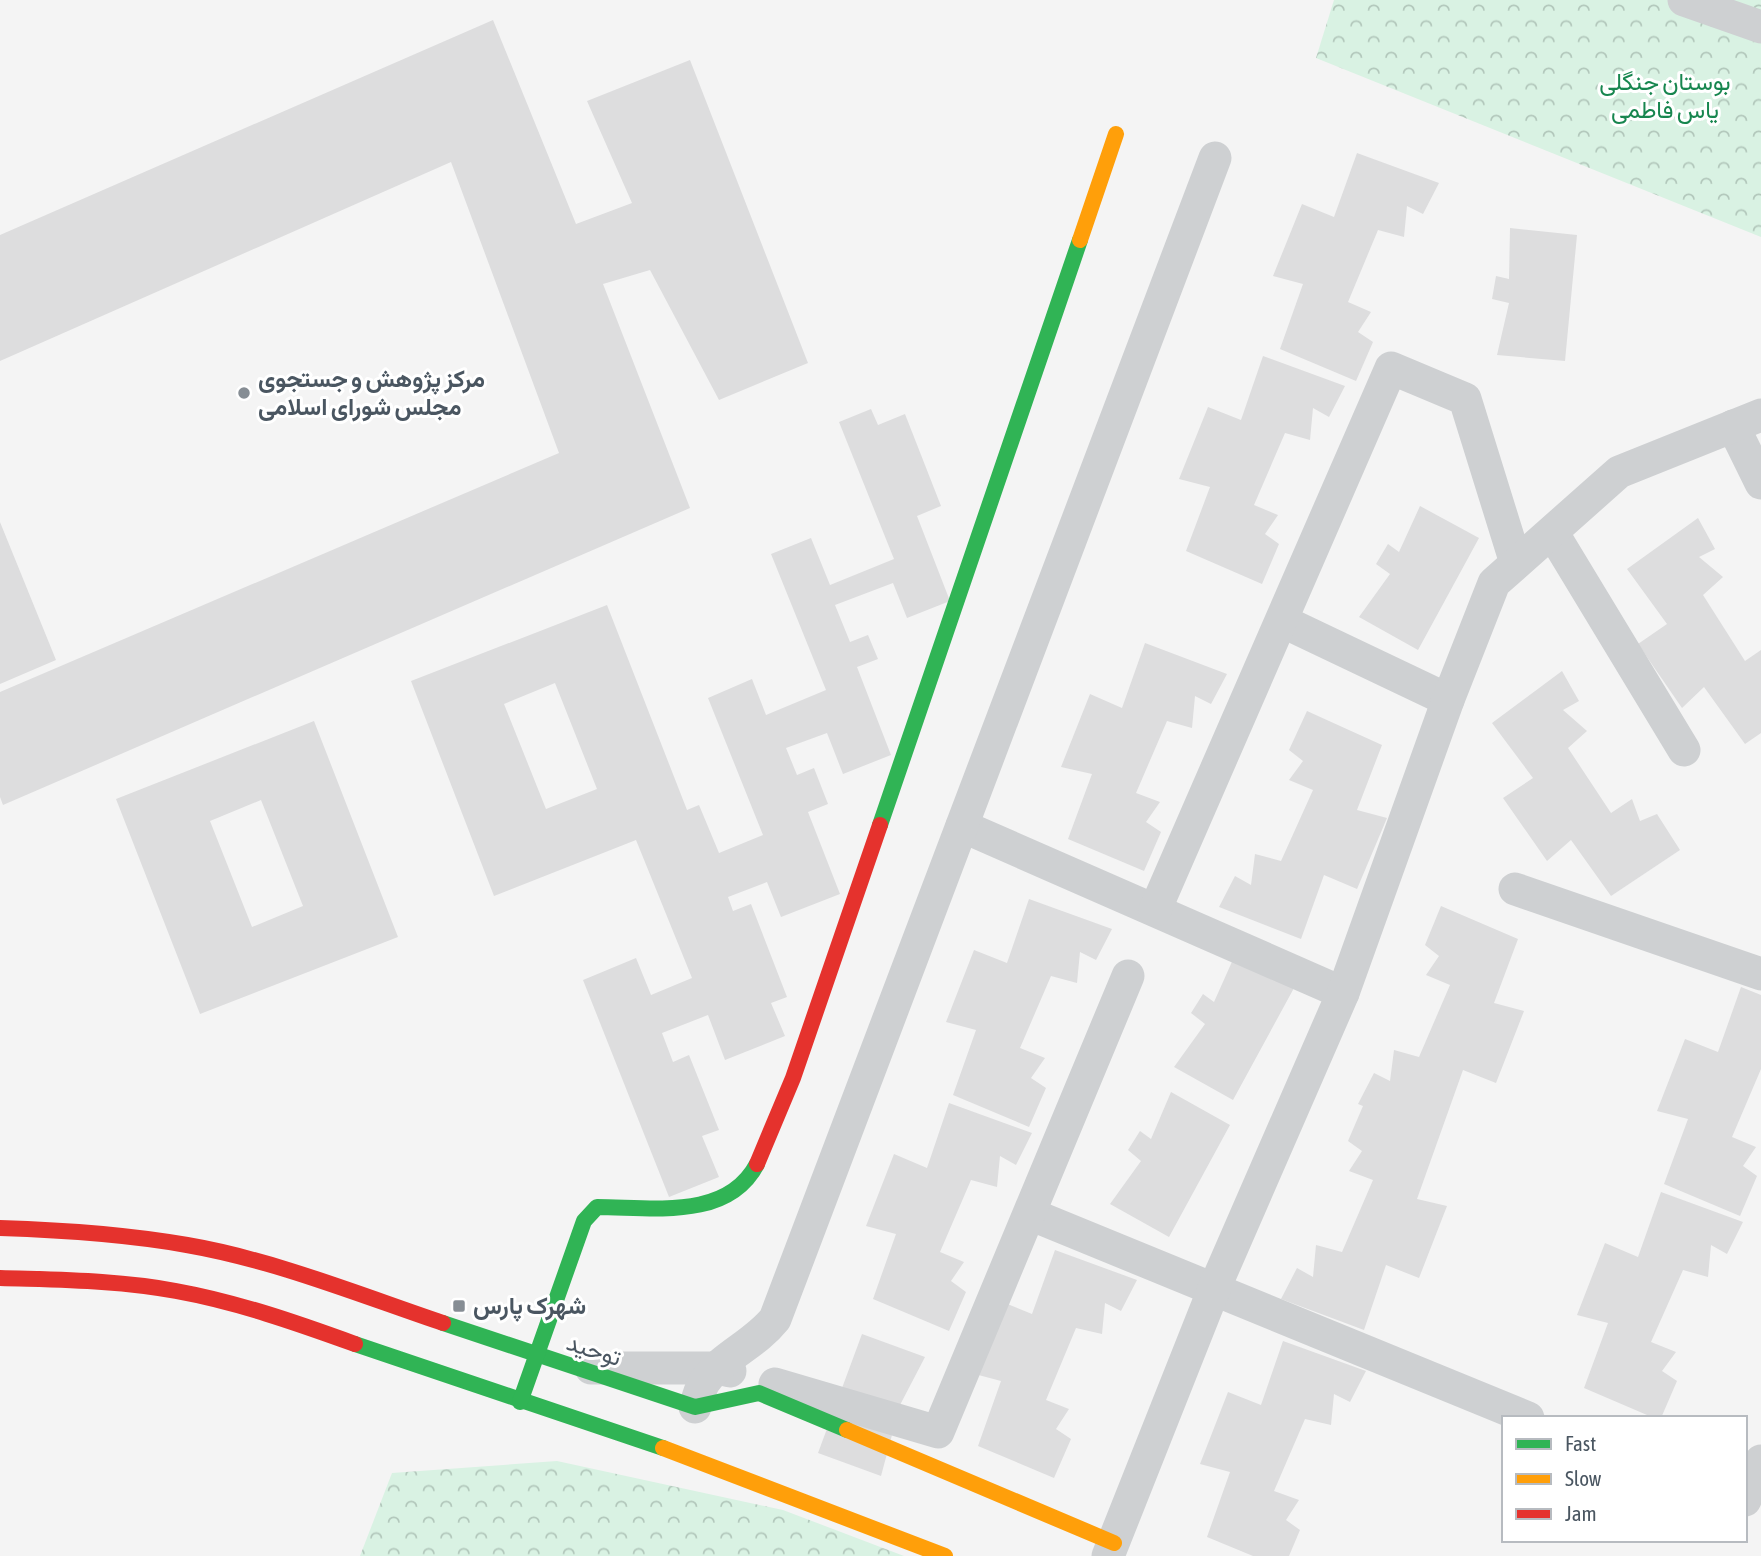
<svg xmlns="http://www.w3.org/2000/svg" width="1761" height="1556" font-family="'Asap Condensed',Vazirmatn,sans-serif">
<defs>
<pattern id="forest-crowns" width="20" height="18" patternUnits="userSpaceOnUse" patternTransform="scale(1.75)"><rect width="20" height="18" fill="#d9f2e3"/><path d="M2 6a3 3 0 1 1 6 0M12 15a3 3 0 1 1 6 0" fill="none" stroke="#b2c7bb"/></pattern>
</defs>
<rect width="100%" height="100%" fill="#f4f4f4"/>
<!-- forest -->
<g fill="url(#forest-crowns)">
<polygon points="1334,0 1761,0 1761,237 1316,58"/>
<polygon points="557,1461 783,1510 904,1556 360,1556 392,1473"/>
</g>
<!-- building -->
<g fill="#ddddde" fill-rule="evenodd">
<polygon points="493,20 576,224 632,203 587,101 690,60 808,363 719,400 650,270 603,284 690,508 3,805 0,797 0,692 559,453 451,162 0,361 0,235"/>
<polygon points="1357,153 1439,183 1423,214 1407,206 1404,237 1378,230 1348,302 1371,312 1358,332 1373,342 1356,381 1280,349 1303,284 1273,276 1302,204 1334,217"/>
<polygon points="1510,228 1577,235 1565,361 1497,355 1509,303 1492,299 1496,276 1509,279"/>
<polygon points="1263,356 1345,386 1329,417 1313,408 1310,440 1285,433 1254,505 1278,515 1265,534 1279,544 1262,584 1186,551 1210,487 1179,479 1208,407 1241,420"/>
<path d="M871 409 878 425 905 414 941 506 917 516 950 601 907 618 893 583 835 605 850 642 868 635 878 659 857 667 891 755 843 774 827 733 786 748 797 775 814 768 828 804 808 812 840 894 781 917 767 882 728 897 733 911 751 904 787 997 771 1003 785 1036 725 1060 708 1015 662 1033 673 1062 689 1055 719 1130 702 1136 719 1177 669 1197 583 980 636 958 651 995 692 978 636 840 494 896 411 681 607 605 687 810 699 805 719 853 763 835 708 698 752 679 766 715 826 690 771 554 811 538 830 585 894 559 839 422ZM555 683 597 789 546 809 504 704Z"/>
<polygon points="1420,506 1479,538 1418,650 1359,617 1390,574 1376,564 1388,544 1399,552"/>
<polygon points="1698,518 1715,549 1699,557 1723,577 1703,595 1745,661 1761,650 1761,733 1745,744 1704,687 1682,708 1638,644 1667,624 1627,569"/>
<polygon points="0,522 56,660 0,684"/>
<polygon points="1145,643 1227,674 1211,704 1195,696 1192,728 1167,721 1136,793 1160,802 1146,822 1161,832 1144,871 1068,839 1092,774 1061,767 1090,694 1122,708"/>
<polygon points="1562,671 1579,701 1563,710 1587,731 1568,748 1611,813 1632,799 1640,821 1657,814 1680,850 1611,896 1571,840 1547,861 1503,798 1533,778 1492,723"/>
<polygon points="1307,711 1382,745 1357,810 1387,818 1357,889 1324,875 1301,939 1219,907 1235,876 1251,885 1255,854 1281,861 1313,790 1289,780 1303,761 1289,750"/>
<path d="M314 721 398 937 200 1014 116 799ZM261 800 303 906 252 927 210 821Z"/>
<polygon points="1029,899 1112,929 1096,960 1080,952 1077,983 1051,976 1020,1048 1045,1058 1031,1078 1046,1088 1029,1127 953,1095 976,1030 946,1022 974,950 1007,963"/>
<polygon points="1441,906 1518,939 1494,1003 1524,1011 1496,1083 1463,1070 1417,1199 1447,1206 1419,1278 1386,1265 1364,1330 1281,1299 1297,1268 1313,1277 1316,1245 1342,1252 1373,1180 1349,1171 1362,1151 1348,1141 1363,1106 1358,1104 1374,1073 1390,1081 1394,1050 1419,1057 1450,985 1426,975 1439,956 1425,945"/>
<polygon points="1235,955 1294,988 1233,1100 1174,1067 1205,1024 1191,1013 1203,994 1214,1002"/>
<polygon points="1741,987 1761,995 1761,1069 1732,1137 1756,1147 1743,1166 1757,1176 1740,1216 1664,1184 1688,1119 1657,1111 1685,1039 1718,1052"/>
<polygon points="1171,1092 1230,1125 1169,1237 1110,1204 1141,1161 1128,1150 1140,1131 1151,1139"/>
<polygon points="949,1103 1032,1133 1016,1165 1000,1156 997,1187 971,1180 940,1252 964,1262 951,1281 966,1292 949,1331 873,1299 896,1234 866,1226 894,1154 927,1168"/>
<polygon points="1661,1192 1743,1222 1727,1254 1711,1245 1708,1277 1683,1270 1651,1342 1676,1352 1662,1371 1677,1381 1661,1418 1654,1418 1584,1388 1608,1323 1577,1315 1605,1243 1638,1257"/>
<polygon points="1055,1250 1137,1280 1121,1311 1105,1303 1102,1334 1076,1328 1046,1400 1069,1409 1056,1429 1071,1439 1054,1478 978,1446 1001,1381 971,1373 1000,1301 1032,1314"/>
<polygon points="862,1334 925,1357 900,1405 881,1476 818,1453"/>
<polygon points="1283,1341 1366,1371 1350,1402 1334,1394 1331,1425 1305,1419 1274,1491 1299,1500 1286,1520 1300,1530 1289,1556 1253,1556 1207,1537 1230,1472 1200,1464 1228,1392 1261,1405"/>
</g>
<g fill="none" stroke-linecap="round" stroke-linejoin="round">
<!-- street -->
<g stroke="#ced0d2" stroke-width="33">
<polyline points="1684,0 1761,27"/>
<polyline points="1733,426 1761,483"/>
<polyline points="1552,532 1684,750"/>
<polyline points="1282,621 1448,700"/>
<polyline points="962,826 1343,993"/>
<polyline points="1515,889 1761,974"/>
<polyline points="1155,910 1391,368 1465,399 1516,563"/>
<polyline points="1030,1214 1528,1418"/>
<polyline points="591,1368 717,1368 730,1371"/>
<polyline points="775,1384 938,1432 1128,976"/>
<path d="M695 1407C698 1399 700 1388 705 1381 723 1356 755 1344 775 1319L1215 158"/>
<polyline points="1745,1500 1761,1461"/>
<polyline points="1108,1556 1214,1289 1343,993 1448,700 1494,583 1619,472 1761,415"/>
</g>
<!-- fast -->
<g stroke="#30b455" stroke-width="16">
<polyline points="880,825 1080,240"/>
<polyline points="443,1323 695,1407 759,1393 847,1430"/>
<polyline points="355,1344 663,1448"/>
<path d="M520 1402 584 1221 597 1207C651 1207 727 1221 757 1164"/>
</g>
<!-- slow -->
<g stroke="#ff9f0a" stroke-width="16">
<polyline points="1080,240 1116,134"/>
<polyline points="847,1430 1114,1543"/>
<polyline points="663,1448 945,1556"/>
</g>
<!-- jam -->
<g stroke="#e5322d" stroke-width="16">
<polyline points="757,1164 793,1078 880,825"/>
<path d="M0 1228C62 1230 125 1234 187 1245 274 1260 360 1295 443 1323"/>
<path d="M0 1278C58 1280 118 1280 176 1291 237 1302 297 1323 355 1344"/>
</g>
</g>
<!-- markers -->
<g fill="#868d94" stroke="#fff" stroke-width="2.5">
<circle cx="244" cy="393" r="7"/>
<rect x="452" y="1299" width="14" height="14" rx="3.5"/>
</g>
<g text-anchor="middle" stroke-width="6" stroke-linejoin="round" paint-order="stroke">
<!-- park labels -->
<g font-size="24" fill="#17864f" stroke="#fff">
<text x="1665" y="90">بوستان جنگلی<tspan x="1665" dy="28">یاس فاطمی</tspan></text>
</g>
<!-- poi labels -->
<g font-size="24" font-weight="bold" fill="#4a5661" stroke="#fff" text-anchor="start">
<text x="258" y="387">مرکز پژوهش و جستجوی<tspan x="258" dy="28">مجلس شورای اسلامی</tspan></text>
<text x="473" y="1314">شهرک پارس</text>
</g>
<!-- street labels -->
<g font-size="24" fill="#4a5661" stroke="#fff">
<text transform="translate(594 1350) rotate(18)" y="8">توحید</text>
</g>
</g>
<!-- legend -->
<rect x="1502" y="1416" width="245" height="126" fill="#ffffff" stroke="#b7bbc0" stroke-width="2"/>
<rect x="1516" y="1439" width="35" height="10" fill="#30b455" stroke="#b7bbc0" stroke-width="2"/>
<text x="1565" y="1451" font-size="21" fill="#4a5661">Fast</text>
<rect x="1516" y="1474" width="35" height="10" fill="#ff9f0a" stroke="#b7bbc0" stroke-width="2"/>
<text x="1565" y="1486" font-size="21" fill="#4a5661">Slow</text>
<rect x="1516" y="1509" width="35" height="10" fill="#e5322d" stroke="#b7bbc0" stroke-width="2"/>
<text x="1565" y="1521" font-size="21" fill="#4a5661">Jam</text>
</svg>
